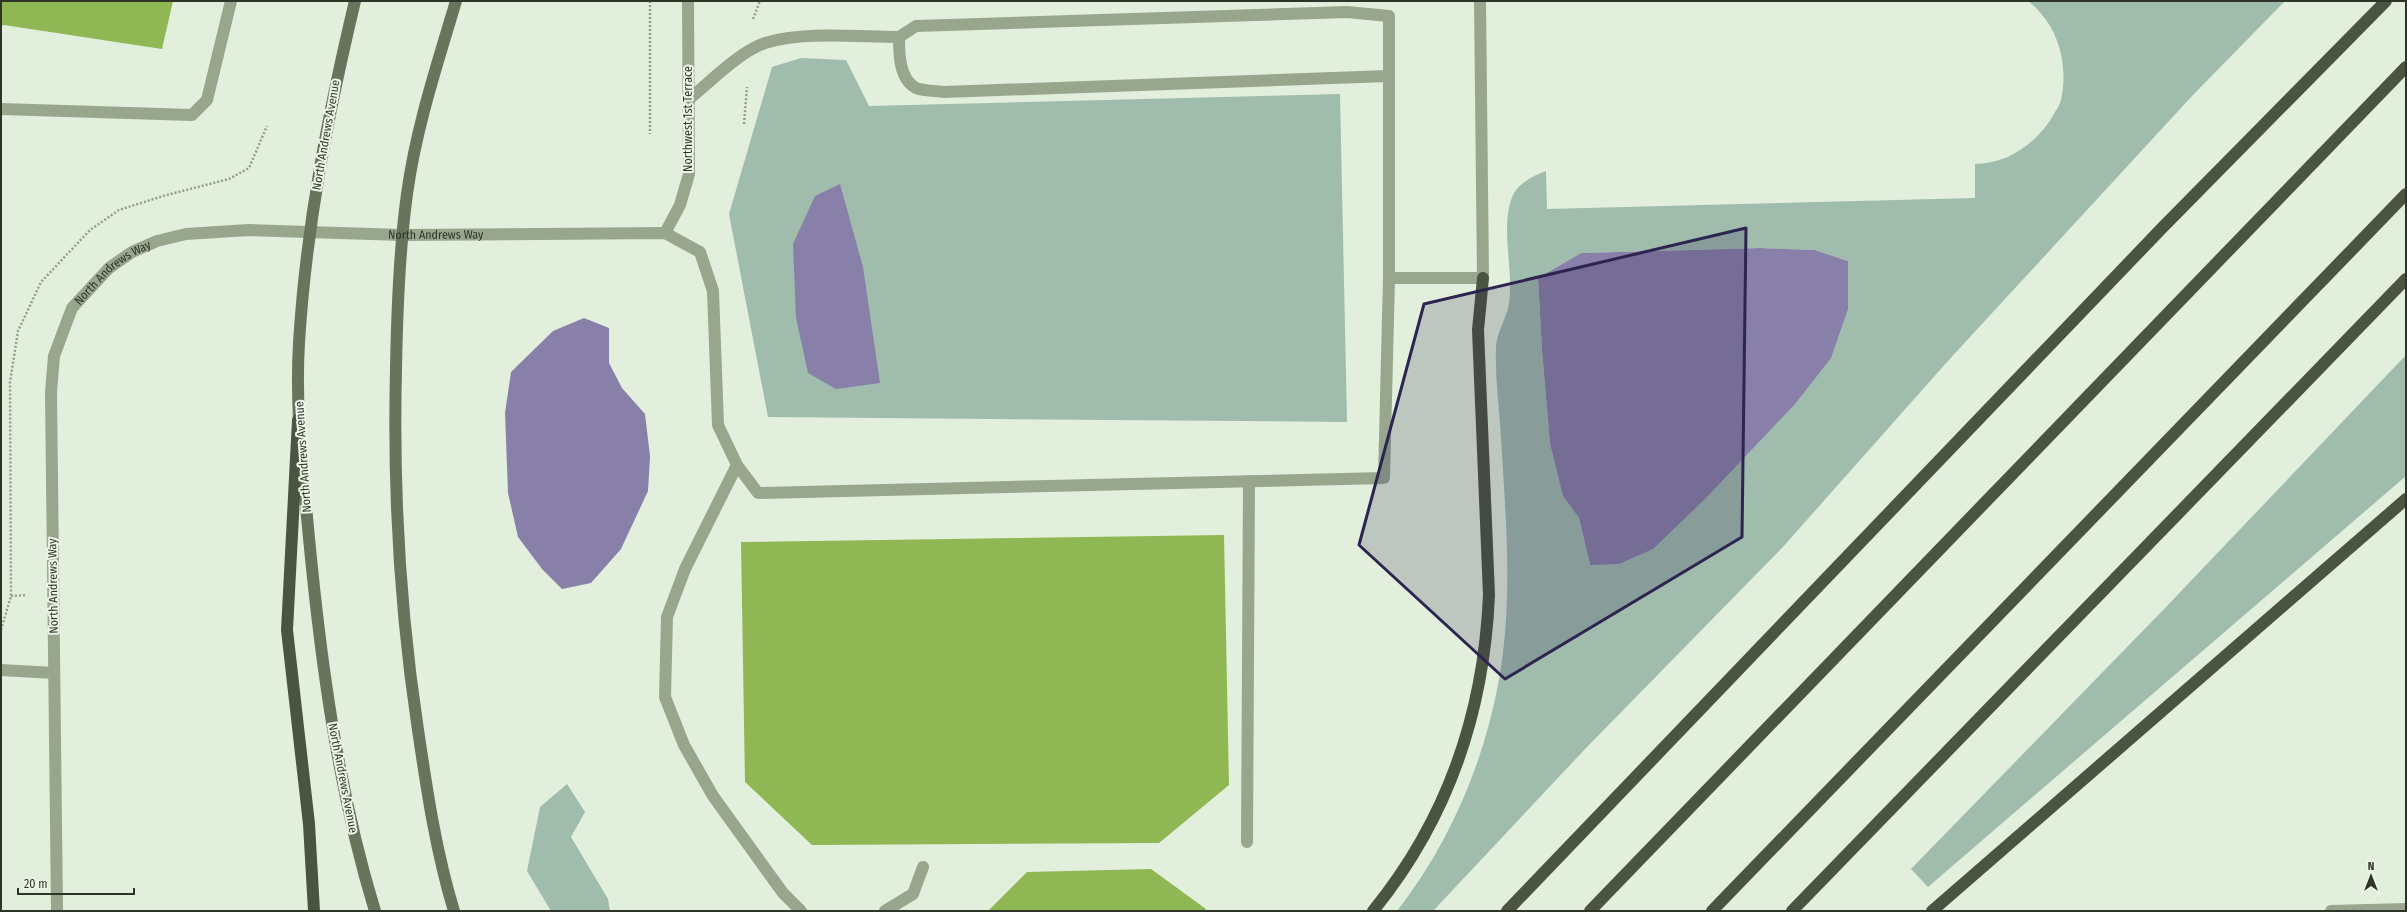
<svg xmlns="http://www.w3.org/2000/svg" width="2407" height="912" font-family="'Fira Sans Condensed',sans-serif">
<rect width="100%" height="100%" fill="#e3efdd"/>
<!-- green -->
<g fill="#9fbcad" fill-rule="evenodd">
<path d="M2028 1H2285L2192 96 1947 362 1782 548 1586 748 1433 911H1397C1447 847 1481 770 1497 690 1515 602 1505 511 1500 423 1498 398 1495 373 1496 348 1496 333 1507 318 1509 303 1514 268 1500 230 1512 197 1518 183 1533 176 1546 171L1547 209 1975 198V164C2009 164 2038 142 2054 114 2056 110 2060 105 2061 100 2069 64 2058 24 2028 1ZM1760 248 1815 250 1848 261 1590 565 1579 518 1563 495 1550 444 1542 350 1538 278 1581 253Z"/>
<polygon points="801,58 846,60 869,106 1340,94 1347,422 768,417 729,214 772,67"/>
<polygon points="2406,355 2406,476 1928,887 1911,869 2167,606"/>
<polygon points="567,784 585,812 571,837 608,899 610,911 551,911 527,871 540,807"/>
</g>
<!-- water -->
<g fill="#8880a8">
<polygon points="840,184 863,267 880,383 836,389 808,373 796,318 793,244 815,196"/>
<polygon points="1760,248 1815,250 1848,261 1848,309 1831,358 1795,404 1705,499 1653,549 1619,564 1590,565 1579,518 1563,496 1550,444 1542,350 1538,278 1581,253"/>
<polygon points="584,318 609,328 609,363 622,388 645,414 650,456 648,491 621,549 591,583 562,589 542,569 518,537 508,493 505,413 511,372 553,331"/>
</g>
<!-- building -->
<g fill="#8fb754">
<polygon points="1,1 173,1 162,49 4,25 1,26"/>
<polygon points="1224,535 1229,785 1159,843 812,845 745,782 741,542"/>
<polygon points="1151,869 1206,909 1204,911 988,911 1027,872"/>
</g>
<g fill="none" stroke-linecap="round" stroke-linejoin="round">
<!-- path -->
<g stroke="#91a086" stroke-width="2.5" stroke-dasharray="2 2" stroke-linecap="butt">
<polyline points="650,1 650,134"/>
<polyline points="753,19 760,1"/>
<polyline points="744,124 747,87"/>
<polyline points="11,596 27,595"/>
<polyline points="1,630 11,596 10,382 18,331 41,282 90,230 119,210 163,196 229,179 249,168 267,126"/>
</g>
<!-- minor -->
<g stroke="#98a68e" stroke-width="12">
<path d="M689 99C710 82 739 52 765 43 804 31 858 37 899 37"/>
<polyline points="1,109 192,115 207,100 231,1"/>
<polyline points="665,233 680,205 689,174 688,1"/>
<polyline points="1389,278 1483,278 1480,1"/>
<polyline points="737,465 685,569 667,617 665,697 684,745 713,796 783,893 801,911"/>
<polyline points="1,670 54,673"/>
<polyline points="1247,842 1249,481"/>
<path id="s1" d="M57 911 51 392 54 356 72 308 109 268 132 252 157 241 186 234 249 230 402 235 665 233 700 252 713 291 718 425 737 465 758 493 1384 478 1389 278V16L1347 12 916 26 899 37C899 53 899 79 916 88 923 91 936 91 944 92L1388 76"/>
<polyline points="885,911 913,894 923,867"/>
<polyline points="2331,911 2406,909"/>
</g>
<!-- major -->
<g stroke="#68745c" stroke-width="12">
<path d="M355 1C328 114 306 227 299 343 295 409 303 473 309 538 321 664 338 790 375 911"/>
<path d="M454 911C436 852 427 791 418 730 400 611 393 490 396 369 397 311 399 252 407 194 416 128 437 65 456 1"/>
</g>
<!-- highway -->
<g stroke="#4b5441" stroke-width="12">
<polyline points="298,420 287,630 309,824 314,911"/>
<path d="M1373 911C1448 819 1484 712 1489 595L1478 330 1483 278"/>
<polyline points="1507,911 2163,227 2386,1"/>
<polyline points="1590,911 2406,67"/>
<polyline points="1712,911 2406,194"/>
<polyline points="1792,911 2406,279"/>
<polyline points="1932,911 2406,499"/>
</g>
</g>
<!-- marked area -->
<path fill="#2e2451" fill-opacity="0.2" stroke="#2e2451" stroke-width="3" stroke-linejoin="round" d="M1746 228 1742 537 1505 679 1359 545 1424 304Z"/>
<g text-anchor="middle" stroke-width="4" stroke-linejoin="round" paint-order="stroke">
<!-- street labels -->
<g font-size="12" fill="#2f3429" stroke="#edf7e9">
<text transform="translate(688 119) rotate(-90)" y="4">Northwest 1st Terrace</text>
<text transform="translate(326 135) rotate(-80)" y="4">North Andrews Avenue</text>
<text dy="4" stroke="none"><textPath href="#s1" startOffset="996">North Andrews Way</textPath></text>
<text dy="4" stroke="none"><textPath href="#s1" startOffset="661">North Andrews Way</textPath></text>
<text transform="translate(303 457) rotate(-94)" y="4">North Andrews Avenue</text>
<text transform="translate(53 586) rotate(-91)" y="4">North Andrews Way</text>
<text transform="translate(343 778) rotate(79)" y="4">North Andrews Avenue</text>
</g>
</g>
<!-- border -->
<rect width="2407" height="912" fill="none" stroke="#2f3429" stroke-width="4"/>
<!-- north arrow -->
<g transform="translate(2371 876)" stroke="#edf7e9" stroke-width="3" paint-order="stroke">
<path d="M0-3L7 15L0 10L-7 15Z" fill="#2f3429"/>
<text y="-6" font-size="11" font-weight="bold" text-anchor="middle" fill="#2f3429">N</text>
</g>
<!-- scale -->
<path d="M18 888v6h116v-6" fill="none" stroke="#2f3429" stroke-width="2"/>
<text x="24" y="888" font-size="12" fill="#2f3429" stroke="#edf7e9" stroke-width="3" paint-order="stroke">20 m</text>
</svg>
